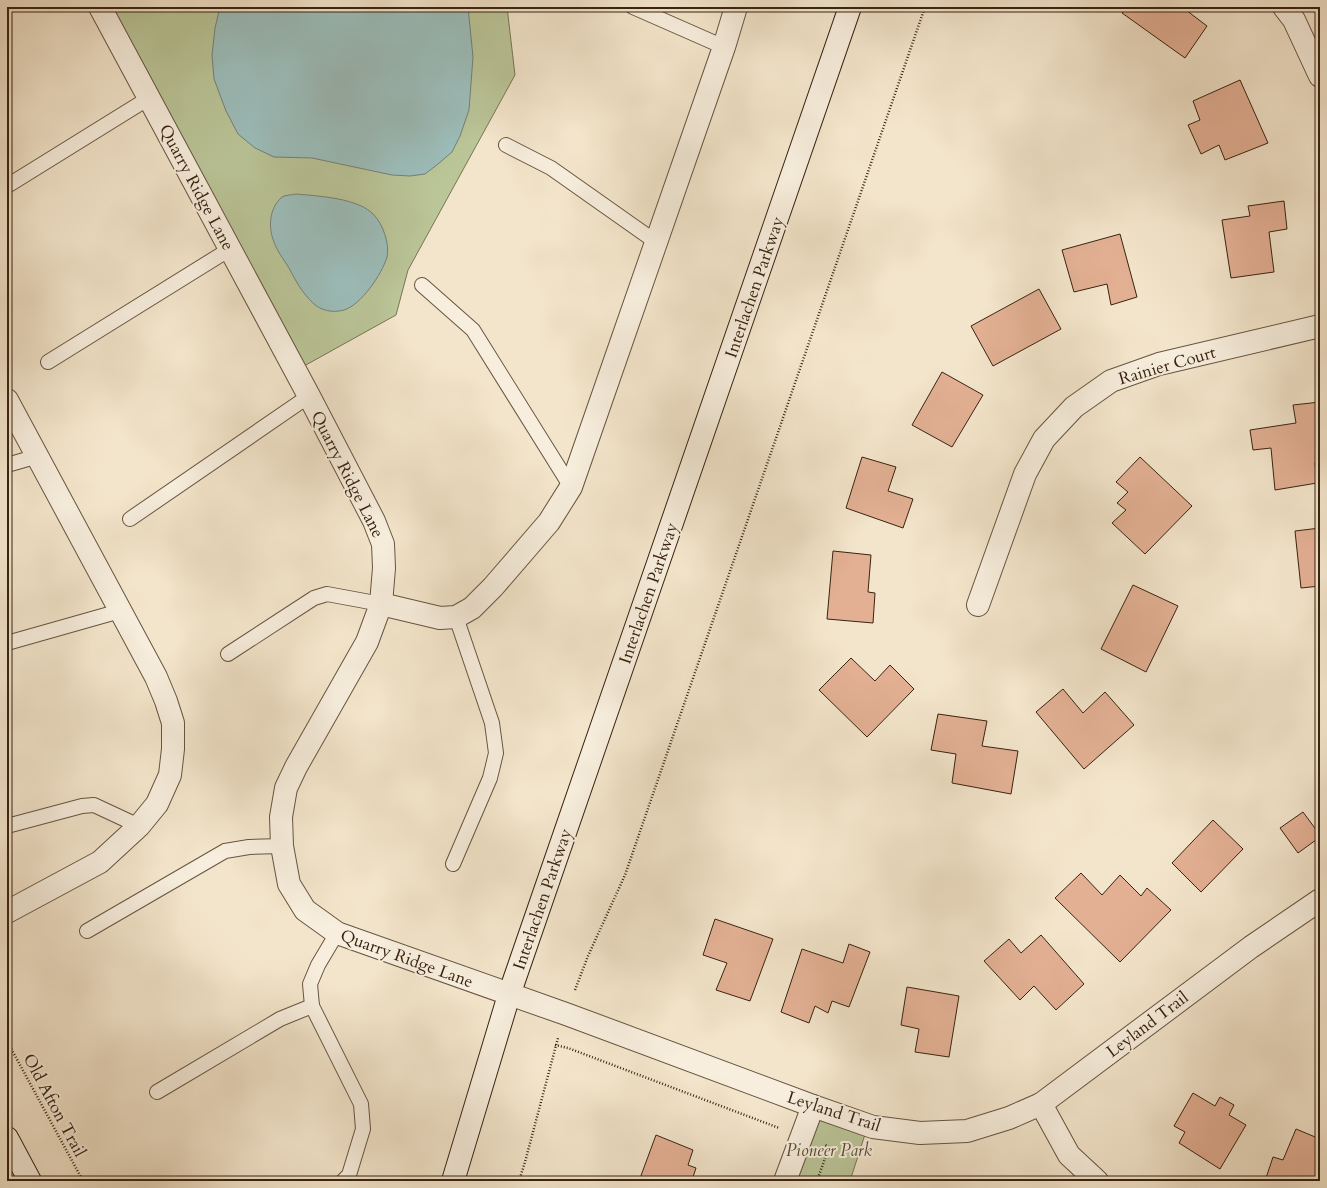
<svg xmlns="http://www.w3.org/2000/svg" width="1327" height="1188" font-family="Cardo,serif">
<rect width="100%" height="100%" fill="#f3e5cb"/>
<filter id="stains"><feTurbulence type="fractalNoise" baseFrequency=".005" numOctaves="4"/><feColorMatrix values="0 0 0 0 .2 0 0 0 0 .09 0 0 0 0 .02 0 0 0 .5 -.17"/></filter>
<radialGradient id="worn" r=".72"><stop offset=".6" stop-color="#630" stop-opacity="0"/><stop offset="1" stop-color="#630" stop-opacity=".3"/></radialGradient>
<!-- green -->
<g fill="#bac598" stroke="#797454">
<polygon points="100,7 507,7 515,75 408,270 396,315 295,371"/>
<polygon points="813,1106 868,1125 850,1181 785,1181"/>
</g>
<!-- water -->
<g fill="#9cbebb" stroke="#748077">
<polygon points="220,7 468,7 473,57 469,110 460,136 452,152 438,164 425,174 410,176 392,175 312,158 274,157 255,148 238,134 226,111 214,79 212,55 215,28"/>
<path d="M296 194C318 196 359 198 374 215 383 224 390 245 387 257 382 274 361 305 344 310 333 313 321 311 313 303 303 294 295 280 289 268 284 260 277 251 274 242 268 228 269 208 282 197 285 195 292 195 296 194Z"/>
</g>
<!-- building -->
<g fill="#e3b094" stroke="#382311">
<polygon points="1127,7 1182,7 1207,26 1185,58 1122,13"/>
<polygon points="1240,80 1268,143 1225,160 1219,145 1201,154 1188,125 1200,120 1193,101"/>
<polygon points="1284,201 1287,229 1269,232 1274,272 1231,278 1222,220 1250,216 1248,206"/>
<polygon points="1120,234 1137,297 1111,305 1107,284 1074,292 1062,250"/>
<polygon points="1039,289 1061,329 993,366 971,326"/>
<polygon points="942,372 983,395 952,447 912,425"/>
<polygon points="1320,402 1320,462 1315,463 1317,483 1275,490 1271,448 1253,450 1250,430 1296,423 1293,405"/>
<polygon points="862,457 896,467 888,491 913,499 903,528 846,508"/>
<polygon points="1140,457 1192,506 1145,554 1112,523 1126,510 1117,503 1128,492 1116,482"/>
<polygon points="1320,528 1320,586 1301,588 1295,531"/>
<polygon points="833,551 871,555 868,592 875,593 873,623 827,619"/>
<polygon points="1133,585 1178,606 1146,672 1101,649"/>
<polygon points="851,658 875,681 890,665 914,689 867,737 819,690"/>
<polygon points="1063,689 1083,713 1105,692 1134,725 1084,769 1036,712"/>
<polygon points="938,714 987,721 982,746 1018,751 1011,794 952,783 956,754 931,750"/>
<polygon points="1303,812 1320,835 1320,837 1298,853 1280,828"/>
<polygon points="1213,820 1243,849 1201,892 1172,863"/>
<polygon points="1081,873 1102,895 1120,875 1141,896 1147,888 1171,910 1120,962 1055,898"/>
<polygon points="715,919 773,939 750,1001 716,990 727,963 703,955"/>
<polygon points="1041,935 1084,984 1056,1010 1034,986 1020,1000 984,961 1009,939 1021,953"/>
<polygon points="849,944 870,952 849,1007 832,1001 828,1013 815,1006 809,1023 781,1012 802,949 843,963"/>
<polygon points="907,987 959,996 949,1057 915,1052 919,1029 901,1025"/>
<polygon points="1193,1093 1215,1106 1220,1097 1234,1105 1229,1115 1246,1125 1220,1169 1179,1143 1185,1132 1174,1126"/>
<polygon points="1296,1129 1320,1139 1320,1137 1320,1181 1313,1178 1312,1181 1265,1181 1273,1157 1283,1160"/>
<polygon points="656,1135 693,1150 688,1165 696,1168 692,1180 695,1181 639,1181"/>
</g>
<g fill="none" stroke-linecap="round" stroke-linejoin="round">
<!-- lane casing -->
<g stroke="#675440" stroke-width="16">
<g id="lane">
<polyline points="633,7 724,47"/>
<polyline points="506,145 551,168 656,242"/>
<polyline points="7,186 149,98"/>
<polyline points="422,285 473,330 571,487"/>
<polyline points="48,362 230,249"/>
<polyline points="7,465 38,456"/>
<polyline points="130,519 309,396"/>
<polyline points="7,643 120,611"/>
<polyline points="228,654 314,598 327,594 381,604"/>
<polyline points="7,826 82,806 94,805 139,826"/>
<polyline points="453,864 490,778 496,753 492,723 456,617"/>
<polyline points="87,931 225,851 249,847 282,846"/>
<polyline points="312,1006 361,1104 363,1129 349,1175 343,1181"/>
<polyline points="157,1092 280,1019 312,1006 310,984 318,965 337,933"/>
</g>
</g>
<!-- street casing -->
<g stroke="#675440" stroke-width="24">
<g id="street">
<polyline points="100,7 309,396 374,521 383,544 384,568 381,604 367,642 296,767 286,788 281,817 282,846 289,884 305,910 337,933 566,1014 813,1106 873,1127 920,1133 967,1131 1009,1118 1041,1104 1251,947 1320,900"/>
<polyline points="1284,7 1294,20 1320,76"/>
<polyline points="7,400 156,677 166,701 173,723 173,749 170,775 157,804 139,826 100,862 7,912"/>
<polyline points="381,604 440,618 456,617 472,608 493,587 549,522 571,487 724,47 736,7"/>
<polyline points="978,605 1025,474 1044,439 1074,407 1111,381 1159,364 1320,326"/>
<polyline points="1041,1104 1069,1155 1097,1181"/>
<polyline points="785,1181 813,1106"/>
</g>
</g>
<!-- secondary casing -->
<g stroke="#382311" stroke-width="24">
<g id="secondary">
<polyline points="7,1138 30,1181"/>
<polyline points="453,1181 509,995 850,7"/>
</g>
</g>
<!-- path -->
<g stroke="#382311" stroke-width="2.5" stroke-dasharray="1 2" stroke-linecap="butt">
<polyline points="575,990 588,956 625,875 925,7"/>
<polyline points="7,1041 83,1181"/>
<polyline points="555,1045 568,1048 779,1128"/>
<polyline points="519,1181 525,1162 558,1038"/>
<polyline points="817,1181 829,1147 825,1145"/>
</g>
<!-- lane -->
<use href="#lane" stroke="#f7eedd" stroke-width="14"/>
<!-- street -->
<use href="#street" stroke="#f7eedd" stroke-width="22"/>
<!-- secondary -->
<use href="#secondary" stroke="#f7eedd" stroke-width="22"/>
</g>
<g text-anchor="middle" stroke-width="4" stroke-linejoin="round" paint-order="stroke">
<!-- street labels -->
<g font-size="17" fill="#382311" stroke="#f7eedd">
<text transform="translate(197 187) rotate(62)" y="6">Quarry Ridge Lane</text>
<text transform="translate(754 287) rotate(-71)" y="6">Interlachen Parkway</text>
<text transform="translate(1167 365) rotate(-16)" y="6">Rainier Court</text>
<text transform="translate(348 474) rotate(63)" y="6">Quarry Ridge Lane</text>
<text transform="translate(648 593) rotate(-71)" y="6">Interlachen Parkway</text>
<text transform="translate(542 899) rotate(-71)" y="6">Interlachen Parkway</text>
<text transform="translate(407 958) rotate(20)" y="6">Quarry Ridge Lane</text>
<text transform="translate(1147 1024) rotate(-37)" y="6">Leyland Trail</text>
<text transform="translate(55 1105) rotate(62)" y="6">Old Afton Trail</text>
<text transform="translate(834 1111) rotate(18)" y="6">Leyland Trail</text>
</g>
<!-- park labels -->
<g font-size="17" font-style="italic" fill="#584c33" stroke="#f7eedd">
<text x="829" y="1156">Pioneer Park</text>
</g>
</g>
<!-- margin -->
<rect width="1327" height="1188" fill="none" stroke="#f3e5cb" stroke-width="24"/>
<rect x="8" y="8" width="1311" height="1172" fill="none" stroke="#382311" stroke-width="2"/>
<rect x="12" y="12" width="1303" height="1164" fill="none" stroke="#382311"/>
<rect width="100%" height="100%" filter="url(#stains)"/>
<rect width="100%" height="100%" fill="url(#worn)"/>
</svg>
